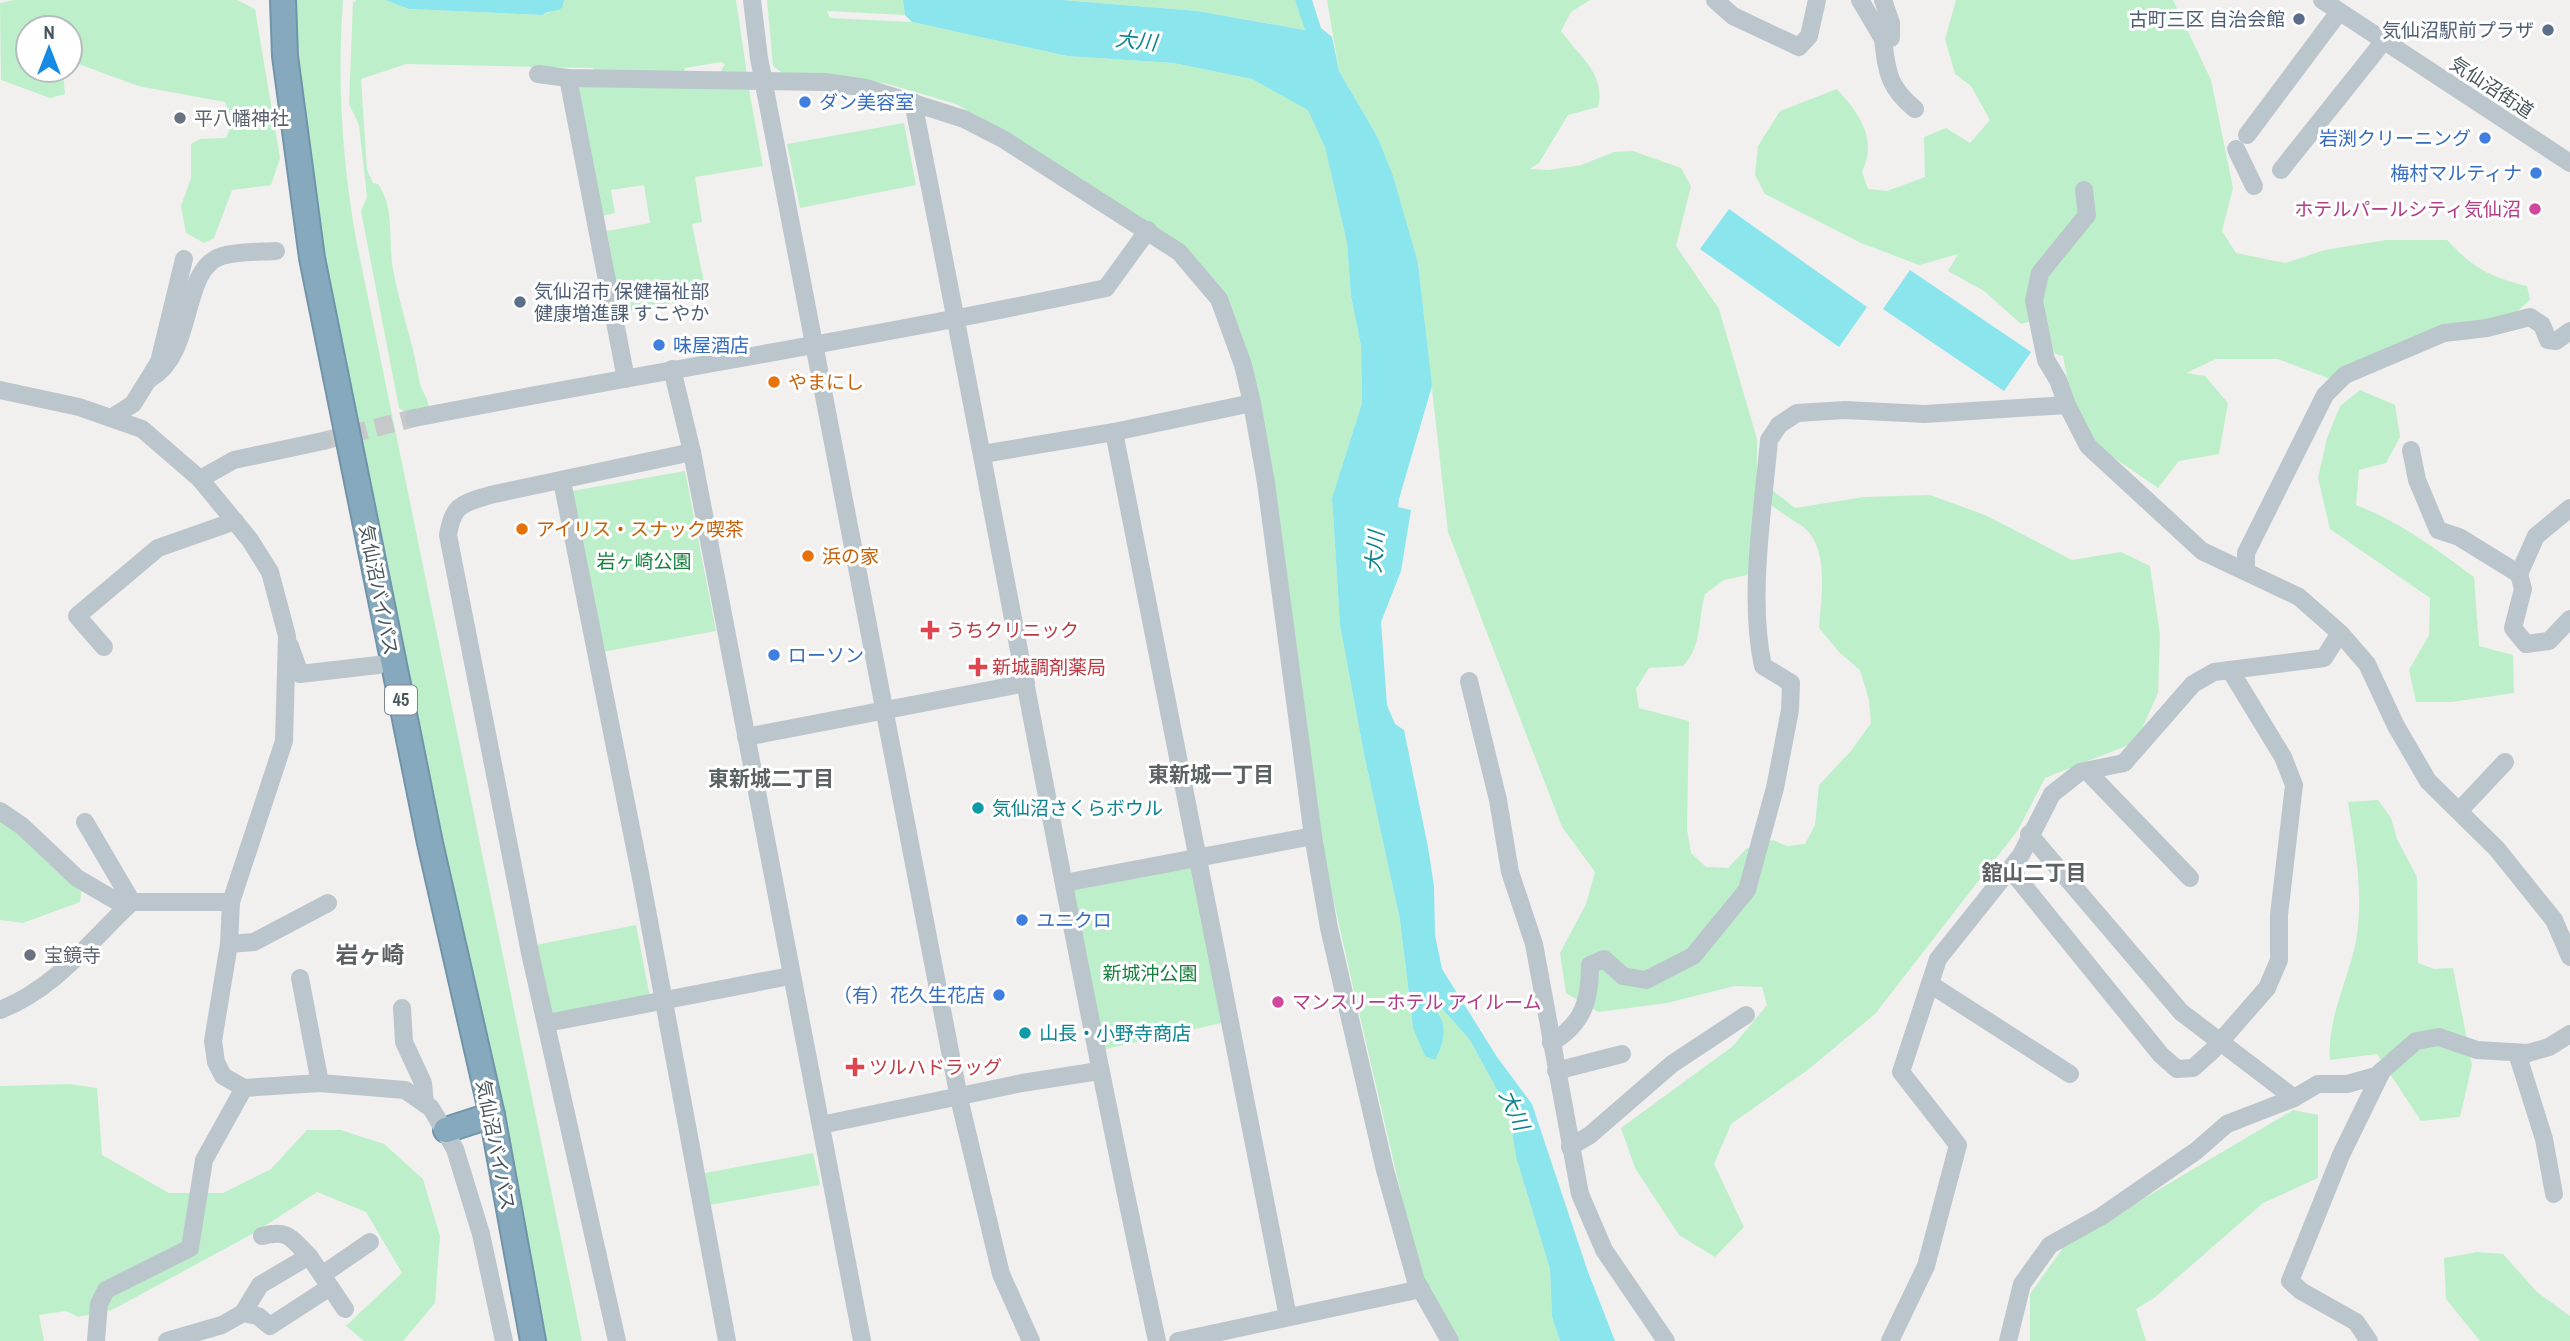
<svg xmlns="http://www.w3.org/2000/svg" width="2570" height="1341" font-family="'Archivo Narrow','Noto Sans JP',sans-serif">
<rect width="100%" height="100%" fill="#f2efef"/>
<!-- green -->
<g fill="#bdf0ca" fill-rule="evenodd">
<polygon points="14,0 237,0 255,9 280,158 271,185 232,190 214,238 204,243 186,233 181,206 191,178 191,144 200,139 226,138 232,123 225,102 138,86 76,63 70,67 70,28 28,28 28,70 67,70 63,73 65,94 50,98 1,80 0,3"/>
<path d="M290 0H343C337 83 342 162 357 244L582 1341H541C510 1169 482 995 436 826L316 225Z"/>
<path d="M357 0H385L409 9 543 15 564 5V0H736L746 67V74L719 75 725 64 721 62 685 68 683 75 595 74 593 68 406 64 361 79 367 170 373 183 378 184C394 207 389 236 392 263 398 303 413 340 419 379 420 390 429 398 429 409L410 415 399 408 361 211 367 197 359 125 349 104 353 2Z"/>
<polygon points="767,0 903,0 905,15 827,11 830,18 912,22 1067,56 1173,63 1252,79 1308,109 1325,146 1347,243 1351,296 1361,346 1362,403 1332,498 1340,625 1364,754 1400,920 1413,1028 1436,1012 1436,1002 1470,1040 1509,1112 1516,1157 1550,1269 1552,1317 1560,1341 1458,1341 1420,1275 1351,978 1319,835 1259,403 1220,290 1021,140 956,104 888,84 821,74 785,75 773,66"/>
<polygon points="1062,0 1295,0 1306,30 1198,11"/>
<path d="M1327 0H1590L1571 12 1561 31C1579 56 1606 74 1598 107L1568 115 1539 163 1530 169 1549 170 1581 165 1614 152 1633 151 1681 168 1691 186 1676 246 1719 309 1757 439V478L1795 508 1864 497 1930 495 1985 515 2072 560 2121 552 2150 566 2160 635 2158 693 2136 742 2045 778 2018 830 1875 1014 1809 1069 1731 1124 1714 1164 1744 1227 1715 1257 1679 1235 1635 1168 1621 1128 1733 1046 1767 1005 1762 987 1735 986 1667 1003 1598 1012 1566 993 1560 953 1586 904 1595 872 1562 827 1448 532 1418 263 1377 136 1339 71ZM1763 498C1775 509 1786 516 1799 524 1831 543 1821 598 1819 628L1839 652 1860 670 1869 700 1871 723 1851 751 1819 785 1815 825 1805 844 1787 846 1773 840 1746 849 1728 868 1706 867 1691 853 1687 829 1689 721 1639 708 1636 689 1649 668 1683 666C1702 647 1698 619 1705 594L1724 580 1747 575 1755 564Z"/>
<path d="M1956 0H2173L2211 80 2233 188 2222 231 2236 253 2285 263 2325 250 2386 240H2447C2473 268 2490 277 2527 286L2530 300 2512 316 2330 379 2278 359H2216L2186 373 2205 376 2228 403 2219 454 2179 461 2158 488 2091 442 2069 388 2063 356 2055 354 2042 317 2040 273 2038 319 2021 324 1984 291 1948 271 1958 254 1919 265 1861 243 1765 194 1755 175 1758 146 1780 111 1837 89C1859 114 1878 138 1862 172L1868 189 1887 191 1925 177 1924 137 1946 128 1970 143 1990 120 1971 86 1955 74 1945 39Z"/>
<polygon points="575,81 749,90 763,166 695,177 702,222 692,224 707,297 621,312 607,231 650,223 644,185 611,190 615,213 602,216"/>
<polygon points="904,123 916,185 800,208 787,144"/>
<path d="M2360 390 2395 405 2400 437 2386 463 2359 470 2356 505C2399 521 2437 550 2474 577L2479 646 2513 655 2514 693 2451 702H2416L2409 670 2429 635 2430 598 2330 529 2318 478 2327 438 2340 406Z"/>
<polygon points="685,471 716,631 602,652 572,491"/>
<path d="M2378 800 2391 818 2397 839 2417 877 2418 963 2434 969 2453 968 2472 1065 2460 1117 2421 1121 2377 1054 2330 1060C2327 1018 2348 981 2356 941 2364 895 2355 847 2348 802Z"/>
<polygon points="0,816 82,885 80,902 23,923 0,920"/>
<polygon points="1193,866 1226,1022 1101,1050 1069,888"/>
<polygon points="636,925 650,997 551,1017 536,945"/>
<polygon points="69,1084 97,1088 102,1155 169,1193 223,1193 271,1169 307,1130 341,1130 384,1144 423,1179 440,1236 435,1303 403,1341 364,1341 346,1326 402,1273 366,1212 317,1192 254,1233 112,1310 78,1317 66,1311 39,1315 44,1341 0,1341 0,1086"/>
<polygon points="2293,1110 2318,1115 2318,1178 2263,1203 2154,1298 2136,1309 2146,1341 2030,1341 2030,1294 2065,1245"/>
<polygon points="813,1153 820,1185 710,1205 705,1173"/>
<polygon points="2477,1252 2503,1254 2537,1292 2570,1316 2570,1341 2480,1341 2446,1299 2444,1258"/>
</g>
<!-- water -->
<g fill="#8ae5ed">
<path d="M385 0H564C564 15 550 8 543 15L409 9Z"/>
<path d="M903 0H1062L1198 11 1305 30 1295 0H1312L1321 28 1332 37 1339 71 1377 136 1393 176 1418 263 1432 386 1399 499 1398 507 1411 510 1401 571 1381 622 1387 705 1395 724 1404 730 1428 847 1434 886 1435 935 1442 969 1497 1057 1532 1104 1588 1272 1615 1341H1560L1552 1317 1550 1269 1516 1157 1509 1112 1470 1040 1437 1003 1436 1011C1449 1026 1443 1045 1435 1060L1425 1056 1413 1028 1400 920 1364 754 1340 625 1332 498 1362 403 1361 346 1351 296 1347 243 1325 147 1308 110 1252 79 1173 63 1067 56 912 22 905 15Z"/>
<polygon points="1729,209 1867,307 1839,347 1700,249"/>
<polygon points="1910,270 2031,352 2004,391 1883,309"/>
</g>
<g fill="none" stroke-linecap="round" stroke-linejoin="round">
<!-- minor-tunnel -->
<polyline stroke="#c7c8ca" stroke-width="18" stroke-dasharray="18 9" stroke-linecap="butt" points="323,441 414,418"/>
<!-- highway casing -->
<g stroke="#7194aa" stroke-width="28">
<g id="highway">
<polyline points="283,0 285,56 312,258 430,843 492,1115 533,1341"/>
<polyline points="446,1130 492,1115"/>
</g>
</g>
<!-- minor -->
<g stroke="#bbc6cc" stroke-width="18">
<polyline points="752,0 759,58 959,1098 1001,1274 1031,1341"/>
<polyline points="1715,0 1733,16 1799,47 1809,36 1817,0"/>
<polyline points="1860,0 1883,39 1891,38 1891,23 1883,0"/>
<polyline points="2322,0 2570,163"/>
<path d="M1883 39C1887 72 1888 87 1915 109"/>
<polyline points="538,74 568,78 825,82 866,88 964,119 1003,139 1179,252 1219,299 1243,365 1252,403 1266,483 1313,836 1329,928 1385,1170 1416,1281 1450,1341"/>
<polyline points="568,78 626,379"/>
<path d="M913 102C996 515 1068 930 1157 1341"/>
<polyline points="2247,135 2339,12"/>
<polyline points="2236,149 2254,186"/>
<polyline points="2281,170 2383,42"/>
<polyline points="672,369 692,452 862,1341"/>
<path d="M151 378C196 351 180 269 222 256 238 251 260 252 276 251"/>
<polyline points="0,390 79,407 142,429 200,479 250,540 270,572 287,636 284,741 231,902 229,944 213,1041 216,1062 223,1076 244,1088 320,1083 405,1090 431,1108 455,1149 481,1234 504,1341"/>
<polyline points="2067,405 2058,380 2046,360 2034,301 2040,273 2087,215 2084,190"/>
<polyline points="111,418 133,404 159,362 184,259"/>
<path d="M414 418C645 373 877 337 1106 288L1148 230"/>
<polyline points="1114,432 1288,1317"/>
<polyline points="2411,450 2417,480 2438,530 2459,537 2519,574 2536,536 2570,508"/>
<polyline points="983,454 1114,432 1252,403"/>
<polyline points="200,479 234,460 323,441"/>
<polyline points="562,481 641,878 727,1341"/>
<polyline points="2246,569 2246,553 2325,395 2345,375 2444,333 2487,328 2530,317 2542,325 2548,340 2556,341 2570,331"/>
<polyline points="2519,574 2523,589 2513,628 2526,644 2549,641 2570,619"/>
<polyline points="2340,633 2367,664 2396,726 2428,781 2497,849 2554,920 2570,957"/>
<polyline points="290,646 300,674 378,665"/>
<polyline points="104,647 77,616 158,548 235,521"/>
<polyline points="1469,681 1498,800 1510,872 1534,944 1580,1194 1604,1250 1666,1341"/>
<polyline points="746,737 1026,683"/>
<polyline points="2087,771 2190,878"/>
<polyline points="0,811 22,826 77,878 118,902 231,902"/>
<polyline points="2459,811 2505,762"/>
<polyline points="2029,834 2181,1012 2294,1098 2318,1084 2347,1084 2376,1076 2416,1041 2439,1037 2477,1050 2528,1053 2549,1047 2570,1034"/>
<polyline points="2010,869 2161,1055 2177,1069 2193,1068 2212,1051 2267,988 2279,960 2279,915 2294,785 2283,757 2230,670"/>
<polyline points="1064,883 1313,836"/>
<polyline points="229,944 254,942 328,903"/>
<polyline points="300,978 320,1083"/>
<polyline points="1930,984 2070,1074"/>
<polyline points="402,1008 404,1042 423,1083 425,1104"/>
<path d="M0 1010C56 988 89 942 132 902L85 822"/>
<polyline points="547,1023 790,976"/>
<path d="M1551 1043C1583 1024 1590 1001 1590 965L1604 959 1623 976 1646 980 1693 956 1747 890 1775 788 1790 710 1791 683 1763 666C1748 598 1763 510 1769 440L1779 425 1797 413 1845 410 1925 414 2067 405 2088 446 2202 551 2299 597 2340 633 2324 658 2214 672 2193 684 2124 763 2080 772 2052 794 2021 855 1938 959 1901 1072 1958 1145 1926 1266 1890 1341"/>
<polyline points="2517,1053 2544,1139 2554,1194"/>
<polyline points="1556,1071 1622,1054"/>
<polyline points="821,1125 1022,1083 1099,1071"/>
<polyline points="1570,1147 1590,1135 1672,1064 1746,1015"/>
<polyline points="309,1256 345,1309"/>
<polyline points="322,1275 370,1242"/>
<polyline points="243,1313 258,1316 270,1326 330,1287"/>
<polyline points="96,1341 99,1304 106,1290 190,1248 204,1160 244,1088"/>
<path d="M167 1341 222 1325 243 1313 260 1285 309 1256C291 1239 290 1229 262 1236"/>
<path d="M617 1341 530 953 448 535C453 504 462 504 490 495L692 452"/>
<polyline points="1178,1341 1421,1289"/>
<polyline points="2008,1341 2022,1284 2050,1245 2102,1216 2196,1151 2227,1124 2294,1098"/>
<polyline points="2369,1341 2356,1322 2301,1291 2290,1281 2341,1155 2382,1071"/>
</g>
<!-- highway -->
<use href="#highway" stroke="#86a9be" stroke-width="24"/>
</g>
<!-- markers -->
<g fill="#5c6f8a" stroke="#fff" stroke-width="2.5">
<circle cx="2299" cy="19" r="7"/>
<circle cx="2548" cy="30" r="7"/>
<circle cx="520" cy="302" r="7"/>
</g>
<g fill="#3f7fe0" stroke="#fff" stroke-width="2.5">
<circle cx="805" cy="102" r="7"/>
<circle cx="2485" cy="138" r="7"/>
<circle cx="2536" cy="173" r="7"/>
<circle cx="659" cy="345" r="7"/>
<circle cx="774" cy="655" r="7"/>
<circle cx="1022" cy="920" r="7"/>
<circle cx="999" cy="995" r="7"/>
</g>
<g fill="#6b7280" stroke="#fff" stroke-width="2.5">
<circle cx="180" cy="118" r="7"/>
<circle cx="30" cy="955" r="7"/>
</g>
<g fill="#d1479c" stroke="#fff" stroke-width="2.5">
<circle cx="2535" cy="209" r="7"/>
<circle cx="1278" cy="1002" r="7"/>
</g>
<g fill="#e8710a" stroke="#fff" stroke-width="2.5">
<circle cx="774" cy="382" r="7"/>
<circle cx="522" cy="529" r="7"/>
<circle cx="808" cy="556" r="7"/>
</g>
<g fill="#e0444e" stroke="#fff" stroke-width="2.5">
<path d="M926.5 619.5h7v7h7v7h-7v7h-7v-7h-7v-7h7z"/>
<path d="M974.5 656.5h7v7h7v7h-7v7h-7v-7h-7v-7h7z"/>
<path d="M851.5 1056.5h7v7h7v7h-7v7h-7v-7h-7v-7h7z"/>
</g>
<g fill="#0f9aa8" stroke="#fff" stroke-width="2.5">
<circle cx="978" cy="808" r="7"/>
<circle cx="1025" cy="1033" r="7"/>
</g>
<g text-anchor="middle" stroke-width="6" stroke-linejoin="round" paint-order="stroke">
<!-- shield labels -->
<rect fill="#fff" stroke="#7e888e" stroke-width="2" x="385" y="685.5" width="32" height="29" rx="5"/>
<g font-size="18" font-weight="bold" fill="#47555d">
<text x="401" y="706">45</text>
</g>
<!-- service labels -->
<g font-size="19" fill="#4e5e75" stroke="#fff" text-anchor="end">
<text x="2285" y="26">古町三区 自治会館</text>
<text x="2534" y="37">気仙沼駅前プラザ</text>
<text x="534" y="298" text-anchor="start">気仙沼市 保健福祉部<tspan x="534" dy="22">健康増進課 すこやか</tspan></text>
</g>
<!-- street labels -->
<g font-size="19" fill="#47555d" stroke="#fff">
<text transform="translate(2492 87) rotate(33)" y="7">気仙沼街道</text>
<text transform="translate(379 590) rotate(79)" y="7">気仙沼バイパス</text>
<text transform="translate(496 1145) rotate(79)" y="7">気仙沼バイパス</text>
</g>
<!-- shop labels -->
<g font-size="19" fill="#366cbe" stroke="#fff" text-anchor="start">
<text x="819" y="109">ダン美容室</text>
<text x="2471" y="145" text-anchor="end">岩渕クリーニング</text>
<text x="2522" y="180" text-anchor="end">梅村マルティナ</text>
<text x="673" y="352">味屋酒店</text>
<text x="788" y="662">ローソン</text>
<text x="1036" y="927">ユニクロ</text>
<text x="985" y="1002" text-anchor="end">（有）花久生花店</text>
</g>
<!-- worship labels -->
<g font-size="19" fill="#5b616d" stroke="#fff" text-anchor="start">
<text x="194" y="125">平八幡神社</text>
<text x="44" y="962">宝鏡寺</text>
</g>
<!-- hotel labels -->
<g font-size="19" fill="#b23c85" stroke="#fff" text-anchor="end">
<text x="2521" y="216">ホテルパールシティ気仙沼</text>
<text x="1292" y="1009" text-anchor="start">マンスリーホテル アイルーム</text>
</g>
<!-- food labels -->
<g font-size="19" fill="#c56008" stroke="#fff" text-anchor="start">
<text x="788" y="389">やまにし</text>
<text x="536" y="536">アイリス・スナック喫茶</text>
<text x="822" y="563">浜の家</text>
</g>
<!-- park labels -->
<g font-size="19" fill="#16803d" stroke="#fff">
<text x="644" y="568">岩ヶ崎公園</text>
<text x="1150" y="980">新城沖公園</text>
</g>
<!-- health labels -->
<g font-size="19" fill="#be3a42" stroke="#fff" text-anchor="start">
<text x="946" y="637">うちクリニック</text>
<text x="992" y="674">新城調剤薬局</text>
<text x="869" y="1074">ツルハドラッグ</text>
</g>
<!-- culture labels -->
<g font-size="19" fill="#0d838f" stroke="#fff" text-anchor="start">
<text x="992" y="815">気仙沼さくらボウル</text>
<text x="1039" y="1040">山長・小野寺商店</text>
</g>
<!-- water labels -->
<g font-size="21" font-style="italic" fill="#0c838d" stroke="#fff">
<text transform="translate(1136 41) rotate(6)" y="7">大川</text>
<text transform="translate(1375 552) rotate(-85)" y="7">大川</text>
<text transform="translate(1514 1110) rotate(66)" y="7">大川</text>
</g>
<!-- neighbourhood labels -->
<g font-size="21" font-weight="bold" fill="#5c6164" stroke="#fff">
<text x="1211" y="782">東新城一丁目</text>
<text x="771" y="786">東新城二丁目</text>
<text x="2034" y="880">舘山二丁目</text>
</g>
<!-- quarter labels -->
<g font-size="23" font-weight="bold" fill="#5c6164" stroke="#fff">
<text x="370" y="963">岩ヶ崎</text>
</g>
</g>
<!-- north arrow -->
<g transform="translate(49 49)"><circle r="33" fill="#ffffff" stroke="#b5bbbe" stroke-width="2"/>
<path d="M0-5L12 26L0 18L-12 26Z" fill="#178be4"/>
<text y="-10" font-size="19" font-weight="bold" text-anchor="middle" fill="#47555d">N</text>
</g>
</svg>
